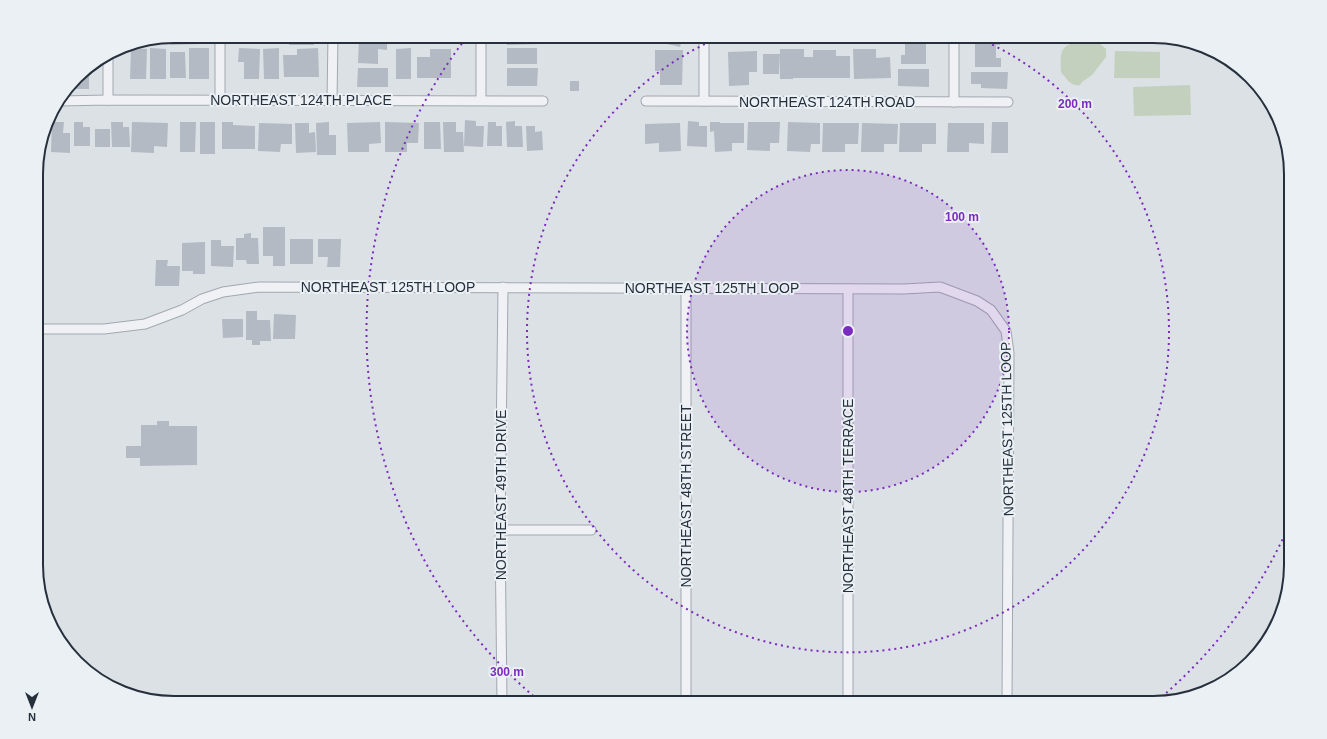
<svg xmlns="http://www.w3.org/2000/svg" width="1327" height="739" font-family="Helvetica,sans-serif">
<rect width="100%" height="100%" fill="#dce1e6"/>
<!-- green -->
<g fill="#c3d0bd">
<path d="M1082 41 1099 43 1106 49V57L1092 75 1082 82 1080 85C1071 87 1066 78 1061 72 1060 50 1060 45 1082 41Z"/>
<polygon points="1115,51 1160,52 1160,78 1114,78"/>
<polygon points="1190,85 1191,115 1134,116 1133,87"/>
</g>
<!-- building -->
<g fill="#b3bac3">
<polygon points="174,36 199,36 199,44 171,45 171,37"/>
<polygon points="251,36 272,36 273,40 251,40"/>
<rect x="289" y="36" width="25" height="9"/>
<polygon points="357,36 387,36 387,50 378,49 378,64 358,63 359,39 357,39"/>
<polygon points="507,36 538,36 539,44 507,45"/>
<polygon points="655,36 683,36 680,47 654,41"/>
<polygon points="901,36 929,36 929,42 926,42 926,64 901,64 901,55 905,55 905,42 901,42"/>
<polygon points="972,36 1000,36 1000,45 996,45 996,58 1001,58 1001,67 975,67 975,44 972,44"/>
<polygon points="163,38 163,42 145,42"/>
<polygon points="131,48 147,49 146,79 130,79"/>
<polygon points="150,48 166,49 166,79 150,79"/>
<rect x="189" y="48" width="20" height="31"/>
<polygon points="239,48 260,49 259,79 244,79 244,62 238,62"/>
<polygon points="279,48 279,79 264,79 263,49"/>
<polygon points="318,48 319,77 284,77 283,55 297,55 297,49"/>
<polygon points="411,48 411,79 396,79 396,49"/>
<rect x="507" y="48" width="30" height="16"/>
<polygon points="430,49 451,49 451,78 417,78 417,57 430,57"/>
<polygon points="780,49 804,49 804,57 813,57 813,50 836,50 836,56 850,56 850,78 793,78 793,79 780,79"/>
<polygon points="853,49 876,49 876,58 890,57 891,78 854,79"/>
<polygon points="655,50 683,50 682,85 660,85 660,71 655,71"/>
<polygon points="757,51 757,72 749,72 749,85 729,86 728,52"/>
<polygon points="170,52 185,52 186,78 170,78"/>
<polygon points="763,54 780,54 779,74 763,74"/>
<polygon points="358,68 388,68 388,87 357,87"/>
<polygon points="507,68 538,68 537,86 507,86"/>
<polygon points="898,69 929,69 929,87 898,86"/>
<polygon points="83,71 89,71 89,89 68,89"/>
<polygon points="971,72 1008,72 1007,89 981,88 981,84 971,84"/>
<rect x="570" y="81" width="9" height="10"/>
<polygon points="465,120 476,121 476,126 484,126 483,147 464,146"/>
<polygon points="515,121 515,126 522,126 523,147 507,147 506,122"/>
<polygon points="688,121 699,122 699,126 707,126 707,147 687,146"/>
<polygon points="52,122 64,122 63,133 70,133 70,153 51,152"/>
<polygon points="74,122 83,122 83,127 90,127 90,146 74,146"/>
<polygon points="111,122 123,122 123,127 129,127 130,147 112,147"/>
<polygon points="132,122 168,123 167,147 154,146 154,153 131,152"/>
<polygon points="180,122 196,122 195,152 180,152"/>
<rect x="200" y="122" width="15" height="32"/>
<polygon points="222,122 233,122 233,125 255,126 255,149 222,149"/>
<polygon points="329,122 329,135 336,135 336,155 317,155 316,123"/>
<polygon points="380,122 381,143 369,144 369,152 348,152 347,123"/>
<polygon points="385,122 419,123 418,143 407,143 407,152 385,152"/>
<polygon points="424,122 440,122 441,149 424,149"/>
<polygon points="443,122 456,122 456,132 463,132 464,152 444,152"/>
<polygon points="488,122 496,122 496,126 502,126 502,146 487,146"/>
<polygon points="710,122 720,122 720,123 744,123 744,143 732,143 732,151 715,152 714,131 710,132"/>
<polygon points="748,122 780,122 779,143 770,143 770,151 747,150"/>
<polygon points="788,122 820,123 820,144 811,144 810,152 787,151"/>
<polygon points="992,122 1008,122 1008,153 991,153"/>
<polygon points="259,123 292,124 292,144 281,144 280,152 258,151"/>
<polygon points="295,123 309,123 309,133 315,132 316,152 296,153"/>
<polygon points="680,123 681,151 659,152 659,143 645,144 645,124"/>
<polygon points="823,123 859,123 858,144 845,144 845,152 822,152"/>
<polygon points="862,123 898,124 897,144 884,144 884,152 861,152"/>
<polygon points="900,123 936,123 936,144 922,144 922,152 899,152"/>
<polygon points="948,123 984,123 984,144 969,143 969,152 947,152"/>
<polygon points="526,126 535,126 535,132 542,131 543,150 527,151"/>
<rect x="95" y="129" width="15" height="18"/>
<polygon points="263,227 285,227 285,266 273,266 273,256 263,256"/>
<polygon points="251,233 251,238 258,238 259,264 247,264 246,260 236,260 236,238 244,238 244,234"/>
<rect x="290" y="239" width="23" height="25"/>
<polygon points="318,239 341,239 340,267 327,267 328,257 318,257"/>
<polygon points="211,240 221,240 221,246 234,246 233,267 211,266"/>
<polygon points="205,242 205,274 193,274 193,271 182,271 182,243"/>
<polygon points="156,260 168,260 167,266 180,266 179,286 155,286"/>
<polygon points="246,311 257,311 257,320 270,320 271,341 260,341 260,345 252,345 252,340 246,340"/>
<polygon points="274,314 296,315 295,339 273,339"/>
<polygon points="222,319 243,319 243,337 223,338"/>
<polygon points="157,421 169,421 169,426 197,426 197,465 140,466 140,458 126,458 126,446 141,446 141,425 157,425"/>
</g>
<g fill="none" stroke-linecap="round" stroke-linejoin="round">
<!-- minor casing -->
<g stroke="#a2a8b0" stroke-width="11">
<g id="minor">
<polyline points="220,36 220,100"/>
<polyline points="954,36 954,102"/>
<polyline points="108,55 108,100"/>
<polyline points="332,100 333,36"/>
<polyline points="481,100 481,36"/>
<polyline points="59,101 108,100 543,101"/>
<polyline points="646,101 1008,102"/>
<polyline points="704,101 704,42 706,36"/>
<polyline points="686,289 686,703"/>
<polyline points="848,289 848,703"/>
<polyline points="37,329 104,329 145,324 182,310 202,299 223,292 259,287 904,289 940,287 977,301 991,310 1006,331 1009,353 1007,703"/>
<polyline points="500,530 591,530"/>
<polyline points="502,703 500,530 503,287"/>
</g>
</g>
<!-- minor -->
<use href="#minor" stroke="#eff1f5" stroke-width="9"/>
</g>
<!-- distance rings -->
<circle cx="848" cy="331" r="161" fill="#7b2cbf" fill-opacity=".12"/>
<g fill="none" stroke="#7b2cbf" stroke-width="2" stroke-dasharray="2 4">
<circle cx="848" cy="331" r="161"/>
<path d="M976 37A321 321 0 1 1 720 37"/>
<path d="M1290 523A482 482 0 0 1 1158 700M538 700A482 482 0 0 1 466 38"/>
</g>
<g text-anchor="middle" stroke-width="4" stroke-linejoin="round" paint-order="stroke">
<!-- street labels -->
<g font-size="14" fill="#26303d" stroke="#ebf0f4">
<text x="301" y="105">NORTHEAST 124TH PLACE</text>
<text x="827" y="107">NORTHEAST 124TH ROAD</text>
<text x="388" y="292">NORTHEAST 125TH LOOP</text>
<text x="712" y="293">NORTHEAST 125TH LOOP</text>
<text transform="translate(1007 429) rotate(-91)" y="5">NORTHEAST 125TH LOOP</text>
<text transform="translate(501 495) rotate(-90)" y="5">NORTHEAST 49TH DRIVE</text>
<text transform="translate(686 496) rotate(-90)" y="5">NORTHEAST 48TH STREET</text>
<text transform="translate(848 496) rotate(-90)" y="5">NORTHEAST 48TH TERRACE</text>
</g>
</g>
<!-- crop -->
<path d="M0 0H1327V739H0ZM174 43H1153A131 131 0 0 1 1284 174V565A131 131 0 0 1 1153 696H174A131 131 0 0 1 43 565V174A131 131 0 0 1 174 43Z" fill="#ebf0f4" fill-rule="evenodd"/>
<path fill="none" stroke="#26303d" stroke-width="2" d="M174 43H1153A131 131 0 0 1 1284 174V565A131 131 0 0 1 1153 696H174A131 131 0 0 1 43 565V174A131 131 0 0 1 174 43Z"/>
<circle cx="848" cy="331" r="6" fill="#7b2cbf" stroke="#ebf0f4" stroke-width="2"/>
<g font-size="12" text-anchor="middle" font-weight="bold" fill="#7b2cbf" stroke="#ebf0f4" stroke-width="4" stroke-linejoin="round" paint-order="stroke">
<text x="1075" y="108">200 m</text>
<text x="962" y="221">100 m</text>
<text x="507" y="676">300 m</text>
</g>
<!-- north arrow -->
<g transform="translate(32 707) rotate(180)" stroke="#ebf0f4" stroke-width="3" paint-order="stroke">
<path d="M0-3L7 15L0 10L-7 15Z" fill="#26303d"/>
<text y="-6" font-size="11" font-weight="bold" text-anchor="middle" fill="#26303d">N</text>
</g>
</svg>
